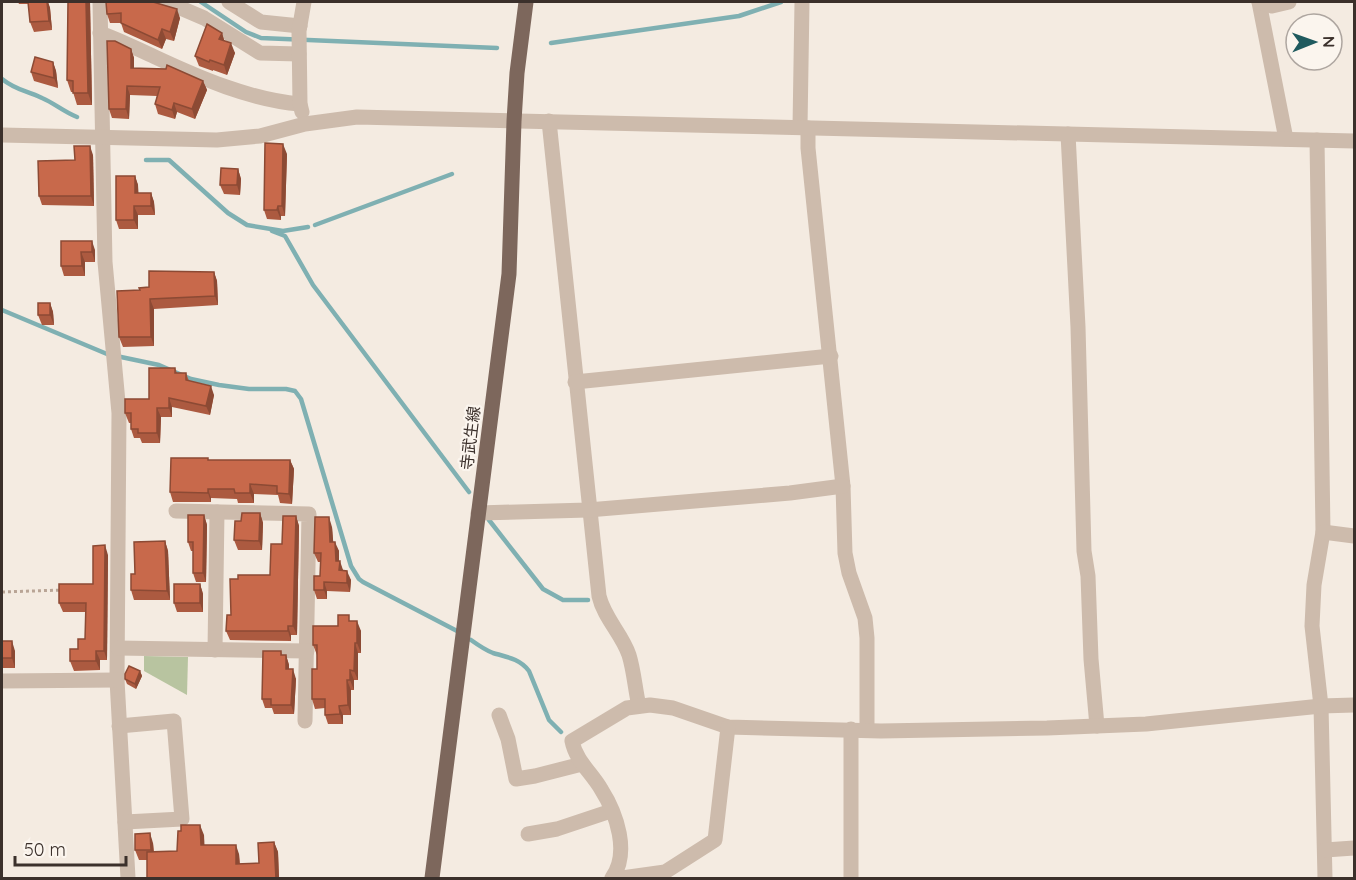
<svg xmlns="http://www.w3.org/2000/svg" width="1356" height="880" font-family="Quicksand,'Noto Sans JP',sans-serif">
<rect width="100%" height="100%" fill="#f4ebe1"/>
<!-- green -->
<polygon fill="#b8c4a0" points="144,656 188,657 187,695 144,671"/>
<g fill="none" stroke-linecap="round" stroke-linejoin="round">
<!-- stream -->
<g stroke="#7fb0b2" stroke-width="4.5">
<polyline points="201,2 246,32 261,38 497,48"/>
<polyline points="551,43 739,16 781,2"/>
<path d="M2 79C17 91 26 90 42 98 54 103 64 112 77 117"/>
<polyline points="146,160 169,160 228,213 247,225 283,231 308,227"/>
<polyline points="315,225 452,174"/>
<polyline points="272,231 285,236 313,285 469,492"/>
<polyline points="2,310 107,354"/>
<polyline points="121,357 159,365 191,379 219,385 249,389 286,389 295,391 301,399 351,566 359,579 363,582 459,632"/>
<polyline points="489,520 543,589 563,600 588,600"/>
<path d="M471 640C478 645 485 650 493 653 507 657 520 659 529 671L549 720 561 732"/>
</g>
<!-- path -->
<polyline stroke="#b9a596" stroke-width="3" stroke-dasharray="3 3" stroke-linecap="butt" points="2,592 63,590"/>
<!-- minor -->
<g stroke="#cdbbac" stroke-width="15">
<polyline points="100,2 105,262 119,413 117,680 128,878"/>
<polyline points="160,2 176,6 204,18 260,53 299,54"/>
<polyline points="229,2 261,22 300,26"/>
<polyline points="1259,2 1286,139"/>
<polyline points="1259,2 1272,6 1289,2"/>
<path d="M100 33C120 40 137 49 155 57 200 78 251 100 300 104"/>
<polyline points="302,112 300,104 299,31 304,2"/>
<path d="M549 121 599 596C604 618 622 634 629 655 634 671 635 689 639 706"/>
<polyline points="800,127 802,2"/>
<polyline points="808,128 808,148 843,486 845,553 849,573 865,618 867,638 867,729"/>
<polyline points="1068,134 1078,327 1084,551 1088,576 1091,659 1097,726"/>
<polyline points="2,135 217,140 260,136 305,124 357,117 1354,141"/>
<polyline points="1317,140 1323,532 1314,585 1312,626 1321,706 1325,878"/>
<polyline points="575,382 831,356"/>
<polyline points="176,511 309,514 305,721"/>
<polyline points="478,513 588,510 790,493 843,486"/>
<polyline points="1323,532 1354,536"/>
<polyline points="118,648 307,651"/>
<polyline points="215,650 217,512"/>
<polyline points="2,681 117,680"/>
<polyline points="499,715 508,739 516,779 535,776 582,764"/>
<polyline points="119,726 174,721 182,819 125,822"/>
<polyline points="528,834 557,829 611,811"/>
<polyline points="1325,850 1354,848"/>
<path d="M612 878C630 853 617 814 601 789 591 772 576 761 572 741L627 708 650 705 673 708 728 727 881 731 1047 728 1146 724 1321 706 1354 705"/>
<polyline points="622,878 665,872 715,840 728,727"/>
<polyline points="851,878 851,729"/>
</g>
<!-- major -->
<polyline stroke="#7d675c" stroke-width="15" points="432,878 509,274 514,121 517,73 526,2"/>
</g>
<!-- wall -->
<g fill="#ac5a40">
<polygon points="18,2 48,2 50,8 52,30 34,32 30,22 29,4 19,4"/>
<polygon points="68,2 90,2 92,105 77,105 73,92 71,92 67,80"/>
<polygon points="106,2 180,18 174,41 166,39 162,49 124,32 121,23 110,23 107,14"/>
<polygon points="222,33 224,41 235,53 227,75 213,70 213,71 199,66 195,56"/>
<polygon points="131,49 134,58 134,68 203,81 207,90 195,119 177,112 175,119 158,114 155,104 157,96 130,95 129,119 112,118 109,109"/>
<polygon points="53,62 56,71 58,88 34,81 31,72"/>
<polygon points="287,154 285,216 281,216 281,220 267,219 264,210"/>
<polygon points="93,155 94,206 42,205 39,196 75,160"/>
<polygon points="238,169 241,179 240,195 224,194 220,185"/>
<polygon points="135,176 138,185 138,193 151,193 154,202 155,215 138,215 138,229 119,229 116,220"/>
<polygon points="61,241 95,250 95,262 85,262 85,276 64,276 61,266"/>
<polygon points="214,272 217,281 218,305 154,309 154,346 123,347 119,337 140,290"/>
<polygon points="50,303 53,312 54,325 42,325 38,315"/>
<polygon points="175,368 177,373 186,373 189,381 214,395 210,415 172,407 172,417 161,417 160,443 142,443 140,438 134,438 131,429 131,423 129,423 125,413 149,399"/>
<polygon points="209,460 290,460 294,469 292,504 280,503 278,495 254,494 254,503 238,503 237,499 211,498 211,502 173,502 170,492"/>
<polygon points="260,513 263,523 262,550 238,550 234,540 241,521"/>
<polygon points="204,515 207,525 206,582 196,582 193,573 193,551 191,551 188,542"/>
<polygon points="296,516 299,526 297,635 291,635 291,641 230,640 226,631 231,615 270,575 282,544"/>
<polygon points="332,527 333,542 339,551 339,561 343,571 351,580 350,592 327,591 327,599 317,599 314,590 320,576 321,562 318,562 314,553"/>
<polygon points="165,541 168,551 170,600 134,600 131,590 135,574"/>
<polygon points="108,555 107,660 100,660 100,670 74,671 70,661 85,639 86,612 63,612 59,603 93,584"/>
<polygon points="200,584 203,594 203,612 177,612 174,603"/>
<polygon points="352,621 361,631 361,653 358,653 358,680 354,680 354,690 351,690 351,715 343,715 343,724 328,724 325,715 325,708 315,709 312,699 317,669 317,655 313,645 338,626"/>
<polygon points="2,641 15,651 15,668 2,668"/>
<polygon points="281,651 282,655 286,655 289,665 289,669 296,679 294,714 274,714 272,708 265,708 262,699"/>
<polygon points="140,671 142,676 136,689 127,684 125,679"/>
<polygon points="204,835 204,845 239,854 240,864 259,863 274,842 278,852 279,879 147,879 147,860 139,860 135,850 153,843 154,852 177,851"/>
</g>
<!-- shaded-wall -->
<g fill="#8c4a34">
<polygon points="47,2 48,2 50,8 52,30 49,21"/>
<polygon points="86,2 90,2 92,105 88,93"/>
<polygon points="177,9 180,18 174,41 170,32"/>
<polygon points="162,29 166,39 162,49 158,40"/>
<polygon points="222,33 225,43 219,39"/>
<polygon points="231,43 235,53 227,75 224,65"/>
<polygon points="131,49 134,58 134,77 131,68"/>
<polygon points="53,62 56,71 58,88 54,78"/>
<polygon points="203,81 207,90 195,119 192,109"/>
<polygon points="127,86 130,95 129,119 126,109"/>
<polygon points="174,103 177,112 175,119 172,110"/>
<polygon points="283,144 287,154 285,216 282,206"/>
<polygon points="90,146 93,155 94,206 91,196"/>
<polygon points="238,169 241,179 240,195 237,185"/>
<polygon points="135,176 138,185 139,202 135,193"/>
<polygon points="151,193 154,202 155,215 151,206"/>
<polygon points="134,206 138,215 138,229 134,220"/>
<polygon points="278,206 281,216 281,220 277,210"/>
<polygon points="92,241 95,250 95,262 92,252"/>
<polygon points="81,252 85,262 85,276 82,266"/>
<polygon points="214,272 217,281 218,305 215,296"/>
<polygon points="150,299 154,309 154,346 151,337"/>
<polygon points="50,303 53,312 54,325 50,315"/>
<polygon points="211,386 214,395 210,415 206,406"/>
<polygon points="169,398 172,407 172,417 169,408"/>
<polygon points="157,408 161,417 160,443 157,433"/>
<polygon points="290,460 294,469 292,504 289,494"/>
<polygon points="250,484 254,494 254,503 250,493"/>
<polygon points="208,489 211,498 211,502 208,493"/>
<polygon points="260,513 263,523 262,550 259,541"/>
<polygon points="204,515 207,525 206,582 203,573"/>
<polygon points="296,516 299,526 297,635 293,626"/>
<polygon points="329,517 332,527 334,551 330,542"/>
<polygon points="165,541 168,551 170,600 167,591"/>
<polygon points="335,542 339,551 339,570 336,561"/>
<polygon points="105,545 108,555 107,660 104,651"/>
<polygon points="340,561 343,570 339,570"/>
<polygon points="347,571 351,580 350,592 347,583"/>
<polygon points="324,582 327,591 327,599 324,590"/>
<polygon points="200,584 203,594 203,612 200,603"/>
<polygon points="357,621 361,631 361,653 357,643"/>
<polygon points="288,626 291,635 291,641 288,631"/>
<polygon points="12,641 15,651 15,668 12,658"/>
<polygon points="355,643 358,653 358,680 354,671"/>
<polygon points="96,651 100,660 100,670 96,661"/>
<polygon points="286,655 289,665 289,679 286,669"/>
<polygon points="293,669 296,679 294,714 291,705"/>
<polygon points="350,670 354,680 354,690 350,680"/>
<polygon points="140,671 142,676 136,689 135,684"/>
<polygon points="347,680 351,690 351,715 348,705"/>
<polygon points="339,706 343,715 343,724 340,714"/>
<polygon points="200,825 204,835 205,855 201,845"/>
<polygon points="150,833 153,843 154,860 151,850"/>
<polygon points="274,842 278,852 279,879 276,879"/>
<polygon points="236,845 239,854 240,874 236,864"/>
</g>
<!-- building -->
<g fill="#c8694b" stroke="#8c4a34" stroke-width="1.5">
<polygon points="28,2 47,2 49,21 30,22"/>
<polygon points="68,2 86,2 88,93 73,93 73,81 67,80"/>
<polygon points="106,2 153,2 177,9 170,32 162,29 158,40 121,23 121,13 107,14"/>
<polygon points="207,24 222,33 219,39 231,43 224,65 210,60 209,62 195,56"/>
<polygon points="107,41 115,41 131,49 131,68 166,69 167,65 203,81 192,109 174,103 172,110 155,104 160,87 127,86 126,109 109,109"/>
<polygon points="35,57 53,62 54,78 31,72"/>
<polygon points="265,143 283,144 282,206 278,206 277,210 264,210"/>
<polygon points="74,146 90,146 91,196 39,196 38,161 75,160"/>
<polygon points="221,168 238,169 237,185 220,185"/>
<polygon points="116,176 135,176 135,193 151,193 151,206 134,206 134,220 116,220"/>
<polygon points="61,241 92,241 92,252 81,252 82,266 61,266"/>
<polygon points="149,271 214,272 215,296 150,299 151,337 119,337 117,291 140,290 139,288 149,287"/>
<rect x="38" y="303" width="12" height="12"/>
<polygon points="149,368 175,368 175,373 186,373 186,380 211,386 206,406 169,398 169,408 157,408 157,433 138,433 138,429 131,429 131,413 125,413 125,399 149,399"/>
<polygon points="171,458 208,458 208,460 290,460 289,494 277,493 277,486 250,484 250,493 235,493 234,489 208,489 208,493 170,492"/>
<polygon points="242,513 260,513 259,541 234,540 235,521 241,521"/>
<polygon points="188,515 204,515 203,573 193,573 193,542 188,542"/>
<polygon points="283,516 296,516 293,626 288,626 288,631 226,631 227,615 231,615 230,579 238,579 238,575 270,575 271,544 282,544"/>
<polygon points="315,517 329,517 330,542 335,542 336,561 340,561 339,570 347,571 347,583 324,582 324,590 314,590 314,576 320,576 321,553 314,553"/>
<polygon points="165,541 167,591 131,590 131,574 135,574 134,542"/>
<polygon points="105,545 104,651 96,651 96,661 70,661 70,649 78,649 78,639 85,639 86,603 59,603 59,584 93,584 93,546"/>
<rect x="174" y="584" width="26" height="19"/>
<polygon points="338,615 349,615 349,621 357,621 357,643 355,643 354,671 350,670 350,680 347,680 348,705 339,706 340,714 325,715 325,699 312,699 312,669 317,669 317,645 313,645 313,626 338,626"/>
<rect x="2" y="641" width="10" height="17"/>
<polygon points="263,651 281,651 281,655 286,655 286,669 293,669 291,705 271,705 271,699 262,699"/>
<polygon points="129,666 140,671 135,684 125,679 125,674"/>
<polygon points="181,825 200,825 201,845 236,845 236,864 259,863 258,843 274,842 276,879 147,879 147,852 177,851 178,831 181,831"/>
<polygon points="150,833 151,850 135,850 135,834"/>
</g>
<g text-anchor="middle" stroke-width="4.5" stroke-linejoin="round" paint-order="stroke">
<!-- street labels -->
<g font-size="16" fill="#3b302b" stroke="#fbf5ee">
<text transform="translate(470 438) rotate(-83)" y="6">寺武生線</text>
</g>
</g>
<!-- border -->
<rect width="1356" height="880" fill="none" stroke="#3b302b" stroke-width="6"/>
<!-- north arrow -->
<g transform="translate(1314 42) rotate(89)"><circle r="28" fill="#fbf5ee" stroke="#aea6a0" stroke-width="1.5"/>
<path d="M0-4.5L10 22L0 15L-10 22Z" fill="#1f5a5e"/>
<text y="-9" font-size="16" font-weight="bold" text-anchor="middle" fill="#3b302b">N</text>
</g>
<!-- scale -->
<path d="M15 856v9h111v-9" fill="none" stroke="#3b302b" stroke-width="3"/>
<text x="24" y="856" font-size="18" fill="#3b302b" stroke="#fbf5ee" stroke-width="4.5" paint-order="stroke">50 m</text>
</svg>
